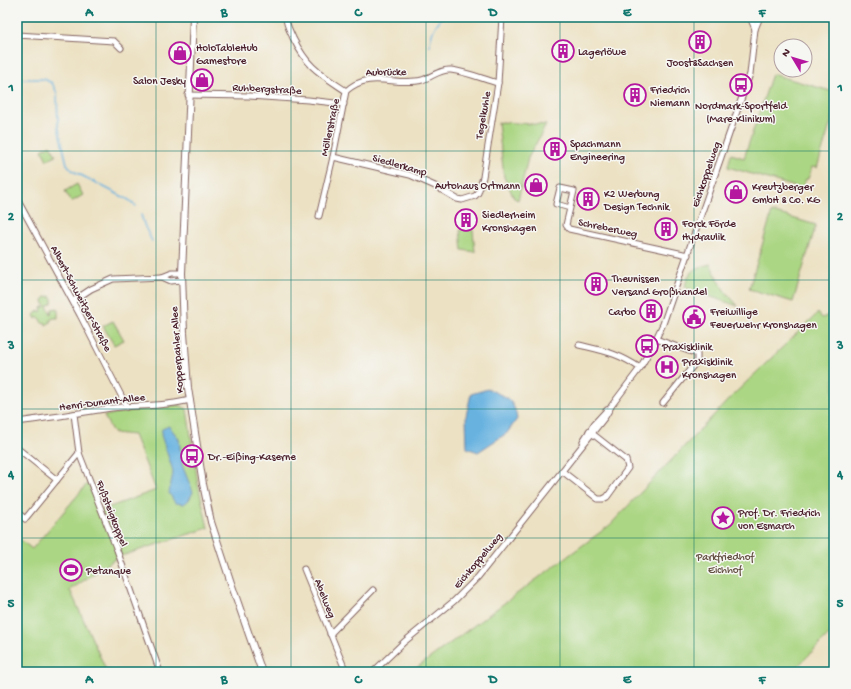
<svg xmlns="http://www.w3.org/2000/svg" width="851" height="689" font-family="'Gochi Hand',sans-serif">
<rect width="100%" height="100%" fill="#f6f6f2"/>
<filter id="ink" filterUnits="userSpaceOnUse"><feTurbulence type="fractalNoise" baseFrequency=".025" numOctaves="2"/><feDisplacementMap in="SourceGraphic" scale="8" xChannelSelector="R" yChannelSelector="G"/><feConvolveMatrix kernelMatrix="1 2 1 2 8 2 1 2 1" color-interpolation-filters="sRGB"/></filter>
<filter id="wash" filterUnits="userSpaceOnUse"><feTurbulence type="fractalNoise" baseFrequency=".012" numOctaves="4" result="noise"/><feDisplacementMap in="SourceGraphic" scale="16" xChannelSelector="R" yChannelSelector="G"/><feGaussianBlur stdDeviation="0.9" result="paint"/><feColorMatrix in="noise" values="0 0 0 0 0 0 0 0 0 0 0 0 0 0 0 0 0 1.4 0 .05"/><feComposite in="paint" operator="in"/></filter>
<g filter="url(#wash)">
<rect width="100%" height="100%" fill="#ece1c3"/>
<!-- green -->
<g fill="#abd683" stroke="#7a7a57">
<polygon points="772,74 834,92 834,112 817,168 812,167 808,179 806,179 802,189 728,167 731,154 744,158"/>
<polygon points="502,122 546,125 528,158 518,200 514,198 504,177 498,123"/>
<polygon points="50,145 56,155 47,160 42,150"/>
<polygon points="77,184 83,195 71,202 65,191"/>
<polygon points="772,212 816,225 793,302 749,289"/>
<polygon points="460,230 473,230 475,252 462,250"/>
<path d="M710 264 724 290 738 306 699 293 685 287C689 269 694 269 710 264Z"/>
<polygon points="50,296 52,299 52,303 47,306 51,314 52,309 58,308 58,318 54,318 50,320 51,322 46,325 45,322 42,323 39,317 36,319 34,315 39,310 40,312 42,311 41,308 46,306 44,304 43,300 46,297"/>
<polygon points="818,313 822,318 834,313 834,630 792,672 411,672 610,525 731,397"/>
<polygon points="113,321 124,340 114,345 103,326"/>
<polygon points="179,405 187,409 198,484 208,528 118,557 70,590 107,672 17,672 17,537 32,549 88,483 99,511 156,490 134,435 113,433 104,416 126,411"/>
</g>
<!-- water -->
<g fill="#67b2e0" stroke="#586886">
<path d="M488 389C505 397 514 398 517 419L507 433 478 452 467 448 466 416 471 394Z"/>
<polygon points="169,426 179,439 182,465 193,492 189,500 184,504 175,503 169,493 173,473 172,468 161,435 162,429"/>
</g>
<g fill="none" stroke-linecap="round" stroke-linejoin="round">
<!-- stream -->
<g stroke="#67b2e0" stroke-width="1.5">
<path d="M430 46C430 34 435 26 442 17"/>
<polyline points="17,78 23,79 44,79 52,83 57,93 58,126 67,164 73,171 129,200 136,206"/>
<polyline points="141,215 145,227 152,241"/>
</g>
</g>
</g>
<g filter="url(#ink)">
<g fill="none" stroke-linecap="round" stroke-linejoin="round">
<!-- minor casing -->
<g stroke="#836360" stroke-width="7">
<g id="minor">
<path d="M286 17C286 25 290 31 293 38 308 68 319 73 346 91L333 157 319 216"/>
<polyline points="750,17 755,29"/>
<polyline points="17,35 114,41 121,48"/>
<path d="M346 91C370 69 395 87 422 80 432 77 440 69 451 70 467 72 483 79 498 83"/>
<polyline points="188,95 249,96 308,100 344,104"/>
<polyline points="333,157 410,175 435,186 457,199 462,200 475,196 478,193 483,177 498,83 502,17"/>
<polyline points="17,199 80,315 127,407"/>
<polyline points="570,208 556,204 560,188 574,191 566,225 569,229 688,255"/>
<polyline points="162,277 172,273 182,273"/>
<polyline points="73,301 91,289 113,279 162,277 171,281 182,280"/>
<polyline points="656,339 697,354 697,361 663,403"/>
<path d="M579 345C604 351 618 353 640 368"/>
<path d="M17 422C48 418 80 413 111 408 137 405 164 407 190 400"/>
<polyline points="583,441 594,424 607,410"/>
<polyline points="17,448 57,480"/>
<polyline points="79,453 117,550 160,672"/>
<polyline points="562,471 598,499 603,499 607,497 628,468 626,460 589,431"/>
<polyline points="17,512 25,519 79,453 74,414"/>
<polyline points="304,569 346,672"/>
<polyline points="330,634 373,590"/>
<polyline points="373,672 404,642 454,601 478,577 605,417 612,405 640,368 652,347 663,324 750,74 755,29 760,17"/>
</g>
</g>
<!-- tertiary casing -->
<g stroke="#836360" stroke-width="8">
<polyline id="tertiary" points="193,17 182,273 184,333 188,388 203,484 211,522 231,583 262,672"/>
</g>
<!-- minor -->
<use href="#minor" stroke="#fff" stroke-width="5"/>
<!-- tertiary -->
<use href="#tertiary" stroke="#fff" stroke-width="6"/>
</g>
</g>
<!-- grid -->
<path fill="none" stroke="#0f766e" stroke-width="1" stroke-opacity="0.55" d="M156 17V672M291 17V672M426 17V672M560 17V672M694 17V672M17 151H834M17 280H834M17 409H834M17 538H834"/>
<!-- icons -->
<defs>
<g id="building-ring" transform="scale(1.15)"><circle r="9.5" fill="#f6f6f2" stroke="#b5179e" stroke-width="1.5"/><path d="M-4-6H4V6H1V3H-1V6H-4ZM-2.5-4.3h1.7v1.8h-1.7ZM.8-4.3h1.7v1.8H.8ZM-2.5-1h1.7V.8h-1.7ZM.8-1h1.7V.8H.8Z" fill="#b5179e"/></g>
<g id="shop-ring" transform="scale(1.15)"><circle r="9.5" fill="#f6f6f2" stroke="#b5179e" stroke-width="1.5"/><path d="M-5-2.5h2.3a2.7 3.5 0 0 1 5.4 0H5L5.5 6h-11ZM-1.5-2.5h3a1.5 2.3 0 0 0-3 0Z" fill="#b5179e"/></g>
<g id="bus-ring" transform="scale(1.15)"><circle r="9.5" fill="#f6f6f2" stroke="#b5179e" stroke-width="1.5"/><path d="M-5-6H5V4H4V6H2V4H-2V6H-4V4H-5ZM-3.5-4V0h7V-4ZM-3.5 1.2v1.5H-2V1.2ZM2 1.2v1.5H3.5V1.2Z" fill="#b5179e"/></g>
<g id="civic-ring" transform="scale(1.15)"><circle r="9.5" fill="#f6f6f2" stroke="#b5179e" stroke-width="1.5"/><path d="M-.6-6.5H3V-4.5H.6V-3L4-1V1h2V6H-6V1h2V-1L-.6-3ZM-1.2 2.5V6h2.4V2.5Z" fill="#b5179e"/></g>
<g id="hospital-ring" transform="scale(1.15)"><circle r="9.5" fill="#f6f6f2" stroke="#b5179e" stroke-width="1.5"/><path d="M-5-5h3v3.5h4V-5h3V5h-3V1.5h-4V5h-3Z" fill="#b5179e"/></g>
<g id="sight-ring" transform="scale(1.15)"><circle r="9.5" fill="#f6f6f2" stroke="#b5179e" stroke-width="1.5"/><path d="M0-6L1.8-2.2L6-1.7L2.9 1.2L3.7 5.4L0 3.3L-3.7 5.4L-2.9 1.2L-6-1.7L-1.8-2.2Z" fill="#b5179e"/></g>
<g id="stadium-ring" transform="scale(1.15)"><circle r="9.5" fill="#f6f6f2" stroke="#b5179e" stroke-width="1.5"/><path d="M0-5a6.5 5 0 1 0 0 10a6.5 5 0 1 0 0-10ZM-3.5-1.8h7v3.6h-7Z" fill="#b5179e"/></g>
</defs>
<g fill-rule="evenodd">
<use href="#building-ring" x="700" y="42"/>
<use href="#building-ring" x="563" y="51"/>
<use href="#shop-ring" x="180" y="53"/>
<use href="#shop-ring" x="202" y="80"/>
<use href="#bus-ring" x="741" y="85"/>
<use href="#building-ring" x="635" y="95"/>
<use href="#building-ring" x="555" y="149"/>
<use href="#shop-ring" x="536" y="185"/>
<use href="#shop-ring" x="736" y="192"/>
<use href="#building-ring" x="588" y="199"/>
<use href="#building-ring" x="466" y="220"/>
<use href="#building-ring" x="666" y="229"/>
<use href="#building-ring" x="596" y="284"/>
<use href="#building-ring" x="651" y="311"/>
<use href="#civic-ring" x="694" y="317"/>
<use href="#bus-ring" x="647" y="346"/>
<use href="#hospital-ring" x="667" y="367"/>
<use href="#bus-ring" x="192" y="456"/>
<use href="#sight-ring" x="723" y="518"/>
<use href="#stadium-ring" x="71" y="570"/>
</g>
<g text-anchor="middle" stroke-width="3" stroke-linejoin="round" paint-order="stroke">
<!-- poi labels -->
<g font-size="11" fill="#4a1f2b" stroke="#f6f6f2" text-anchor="start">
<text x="196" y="51">HoloTableHub<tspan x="196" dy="13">Gamestore</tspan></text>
<text x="578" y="55">Lagerlöwe</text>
<text x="700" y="66" text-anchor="middle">Joost&amp;Sachsen</text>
<text x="186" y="84" text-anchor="end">Salon Jesky</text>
<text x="650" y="93">Friedrich<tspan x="650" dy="13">Niemann</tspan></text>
<text x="741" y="109" text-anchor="middle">Nordmark-Sportfeld<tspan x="741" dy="13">(Mare-Klinikum)</tspan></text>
<text x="570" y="147">Spachmann<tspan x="570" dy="13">Engineering</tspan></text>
<text x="520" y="189" text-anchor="end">Autohaus Ortmann</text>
<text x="752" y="190">Kreutzberger<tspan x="752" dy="13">GmbH &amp; Co. KG</tspan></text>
<text x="604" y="197">K2 Werbung<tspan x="604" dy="13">Design Technik</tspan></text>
<text x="482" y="218">Siedlerheim<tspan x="482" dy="13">Kronshagen</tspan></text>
<text x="682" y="227">Forck Förde<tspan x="682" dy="13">Hydraulik</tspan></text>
<text x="612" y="282">Theunissen<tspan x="612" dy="13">Versand Großhandel</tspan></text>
<text x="636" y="315" text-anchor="end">Carbo</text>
<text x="710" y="315">Freiwillige<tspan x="710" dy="13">Feuerwehr Kronshagen</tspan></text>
<text x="662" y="350">Praxisklinik</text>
<text x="682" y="365">Praxisklinik<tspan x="682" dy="13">Kronshagen</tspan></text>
<text x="208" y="460">Dr.-Eißing-Kaserne</text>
<text x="738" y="516">Prof. Dr. Friedrich<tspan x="738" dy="13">von Esmarch</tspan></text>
<text x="86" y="574">Petanque</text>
</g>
<!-- street labels -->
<g font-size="11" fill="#4a1f2b" stroke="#f6f6f2">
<text transform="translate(386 71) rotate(-1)" y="4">Aubrücke</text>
<text transform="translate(267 88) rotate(3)" y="4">Ruhbergstraße</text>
<text transform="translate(482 115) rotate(-80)" y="4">Tegelkuhle</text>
<text transform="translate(329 127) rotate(-78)" y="4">Möllerstraße</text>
<text transform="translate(400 164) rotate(16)" y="4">Siedlerkamp</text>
<text transform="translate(705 174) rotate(-71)" y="4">Eichkoppelweg</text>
<text transform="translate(608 227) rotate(12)" y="4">Schreberweg</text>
<text transform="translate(82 298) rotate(62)" y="4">Albert-Schweitzer-Straße</text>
<text transform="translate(176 350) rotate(-94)" y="4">Kopperpahler Allee</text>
<text transform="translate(102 401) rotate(-7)" y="4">Henri-Dunant-Allee</text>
<text transform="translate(113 513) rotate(69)" y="4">Fußsteigkoppel</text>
<text transform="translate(477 560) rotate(-50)" y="4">Eichkoppelweg</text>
<text transform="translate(326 598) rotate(68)" y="4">Abelweg</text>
</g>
<!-- park labels -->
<g font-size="11" fill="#624d41" stroke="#f6f6f2">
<text x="725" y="560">Parkfriedhof<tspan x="725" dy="13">Eichhof</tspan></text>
</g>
</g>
<!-- margin -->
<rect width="851" height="689" fill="none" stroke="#f6f6f2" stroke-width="44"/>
<!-- north arrow -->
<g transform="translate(793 58) rotate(308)"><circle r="19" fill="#f6f6f2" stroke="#b1a0a2"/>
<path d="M0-3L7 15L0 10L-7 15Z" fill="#b5179e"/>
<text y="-6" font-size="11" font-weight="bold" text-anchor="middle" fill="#4a1f2b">N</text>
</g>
<rect x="22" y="22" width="807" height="645" fill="none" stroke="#0f766e" stroke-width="1.5"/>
<g font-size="13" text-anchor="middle" font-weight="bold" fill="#0f766e">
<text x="89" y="16">A</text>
<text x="224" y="16">B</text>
<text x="358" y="16">C</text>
<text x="493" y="16">D</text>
<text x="627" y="16">E</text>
<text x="762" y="16">F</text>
<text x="11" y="91">1</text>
<text x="840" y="91">1</text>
<text x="11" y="220">2</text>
<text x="840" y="220">2</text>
<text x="11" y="349">3</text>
<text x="840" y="349">3</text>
<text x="11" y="478">4</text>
<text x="840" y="478">4</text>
<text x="11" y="607">5</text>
<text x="840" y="607">5</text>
<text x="89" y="683">A</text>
<text x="224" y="683">B</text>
<text x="358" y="683">C</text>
<text x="493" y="683">D</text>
<text x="627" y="683">E</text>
<text x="762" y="683">F</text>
</g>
</svg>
